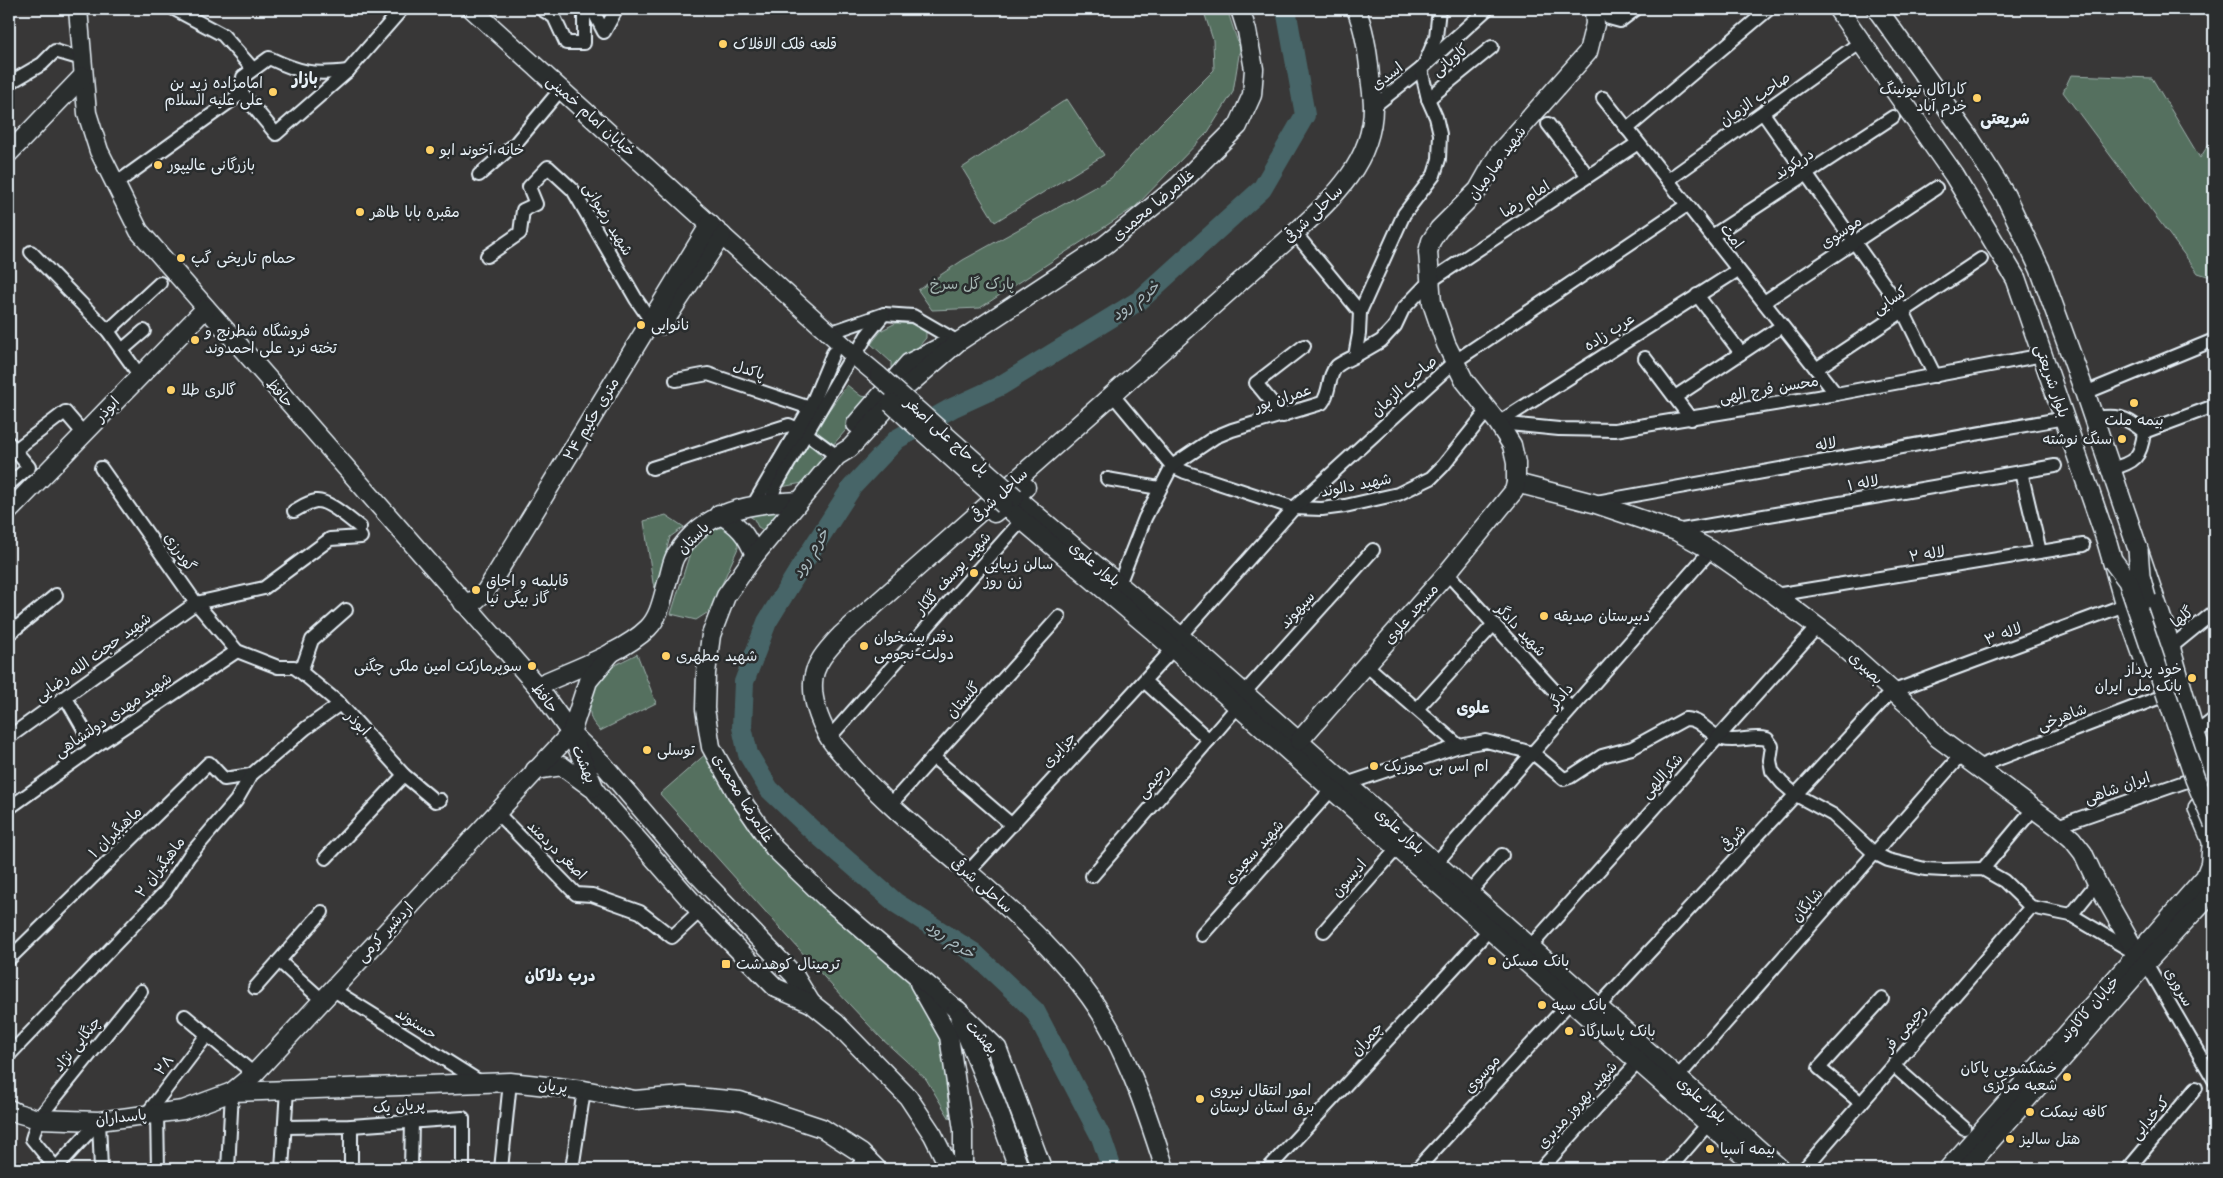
<svg xmlns="http://www.w3.org/2000/svg" width="2223" height="1178" font-family="'Playpen Sans','Playpen Sans Arabic',sans-serif">
<rect width="100%" height="100%" fill="#383737"/>
<filter id="ink" filterUnits="userSpaceOnUse"><feTurbulence type="fractalNoise" baseFrequency=".02" numOctaves="2"/><feDisplacementMap in="SourceGraphic" scale="10" xChannelSelector="R" yChannelSelector="G"/><feConvolveMatrix kernelMatrix="1 2 1 2 8 2 1 2 1" color-interpolation-filters="sRGB"/></filter>
<g filter="url(#ink)">
<!-- green -->
<g fill="#55705f" stroke="#9eb0ac">
<polygon points="1203,9 1227,9 1240,49 1233,92 1208,132 1135,207 980,308 932,310 918,290 963,260 1111,178 1161,123 1214,70 1213,40"/>
<polygon points="2071,75 2152,78 2200,158 2214,136 2214,278 2198,273 2063,92"/>
<polygon points="1067,99 1104,155 995,222 962,168"/>
<polygon points="896,323 919,324 926,330 926,338 894,375 891,373 891,362 871,344 882,330"/>
<polygon points="847,385 861,396 874,398 832,446 813,432"/>
<polygon points="809,443 826,461 808,482 781,487"/>
<polygon points="780,506 780,514 767,532 758,527 754,519 744,513"/>
<polygon points="666,515 684,527 670,537 656,590 653,583 644,521"/>
<polygon points="723,527 732,530 738,536 738,548 710,611 696,620 671,614 690,553 713,530"/>
<path d="M637 654 656 703 600 731C597 727 592 722 591 718 587 704 593 684 603 674 613 665 625 660 637 654Z"/>
<polygon points="708,752 751,833 785,870 912,981 942,1042 950,1119 926,1079 882,1039 833,987 660,794"/>
</g>
<g fill="none" stroke-linecap="round" stroke-linejoin="round">
<!-- river -->
<polyline stroke="#476567" stroke-width="20" points="1112,1169 1101,1137 1035,1011 974,953 896,903 810,828 769,789 748,754 742,727 744,682 767,622 805,560 852,487 897,439 952,408 1000,386 1140,300 1262,189 1305,115 1286,9"/>
<!-- street casing -->
<g stroke="#e8f1f8" stroke-width="16">
<g id="street">
<polyline points="174,9 223,35 252,68"/>
<polyline points="541,9 554,17 566,43 584,43 584,9"/>
<polyline points="592,9 604,32 615,12"/>
<polyline points="1605,9 1609,18 1620,21 1636,9"/>
<polyline points="1425,63 1436,37 1439,9"/>
<polyline points="9,80 11,82 42,64 55,51 82,59"/>
<path d="M242 93 243 77 269 58C301 73 313 75 348 71"/>
<polyline points="1603,98 1836,394"/>
<polyline points="1428,99 1492,47"/>
<polyline points="1373,107 1421,69 1487,9"/>
<polyline points="1763,113 1903,311 1935,376"/>
<polyline points="1548,124 1588,176"/>
<polyline points="1627,129 1769,9"/>
<polyline points="479,175 515,144 561,89"/>
<polyline points="1668,180 1861,42"/>
<polyline points="114,185 242,93 276,134 348,71 402,9"/>
<polyline points="1295,233 1360,312"/>
<polyline points="1712,236 1893,117"/>
<polyline points="31,252 108,331 140,376"/>
<polyline points="487,256 520,233 523,210 536,204 529,187 548,167 573,190 636,299 651,321"/>
<polyline points="1697,295 1741,353"/>
<polyline points="1764,302 1936,188"/>
<polyline points="108,331 160,283"/>
<polyline points="829,333 884,314 913,316 958,342"/>
<polyline points="122,350 144,331"/>
<polyline points="855,356 867,335 884,314"/>
<polyline points="1355,356 1381,341 1395,326 1403,309 1429,282 1638,143"/>
<polyline points="1645,358 1691,419"/>
<polyline points="1816,369 1981,259"/>
<polyline points="676,380 708,374 810,408"/>
<polyline points="2085,393 2214,340"/>
<polyline points="1112,394 1172,466 1185,472 1294,508 1322,509 1345,506 1398,494 1431,478 1443,466 1488,410"/>
<polyline points="1675,397 1782,326"/>
<polyline points="1283,416 1256,383 1304,346"/>
<path d="M2093 418C2117 415 2125 416 2144 432"/>
<polyline points="1498,423 1559,429 1615,430 1836,394 2043,355"/>
<polyline points="1498,423 1738,270"/>
<polyline points="2144,432 2214,406"/>
<polyline points="807,434 837,456"/>
<polyline points="9,443 29,467 9,484"/>
<polyline points="15,450 65,412 83,433"/>
<polyline points="101,468 196,603 237,651 278,667 294,667 301,672 340,704 404,775 435,801 440,800"/>
<polyline points="652,468 789,425 798,429"/>
<path d="M2110 469C2135 463 2141 457 2144 432"/>
<polyline points="2021,472 2040,552"/>
<polyline points="1107,479 1159,488"/>
<polyline points="770,502 776,485 847,364"/>
<polyline points="1596,502 2065,418"/>
<polyline points="752,507 810,408 833,353"/>
<path d="M294 511C301 507 308 502 316 501 329 500 350 520 360 527"/>
<polyline points="1676,531 2055,466"/>
<polyline points="1447,573 1571,709"/>
<path d="M1119 584 1145 518 1172 466 1215 437 1232 430 1322 403C1331 392 1327 376 1337 366 1342 362 1349 359 1355 356L1359 334 1360 312 1404 214 1434 175 1439 159 1440 134 1436 117 1428 99 1421 69"/>
<polyline points="1775,595 2083,545"/>
<polyline points="9,634 56,595"/>
<polyline points="1180,636 1294,508 1454,362 1687,205"/>
<polyline points="2171,647 2214,612"/>
<polyline points="1366,665 1459,746"/>
<polyline points="301,672 312,640 346,610"/>
<polyline points="1144,681 1209,740"/>
<polyline points="1244,693 1373,550"/>
<polyline points="66,698 94,747"/>
<polyline points="1417,709 1494,624"/>
<polyline points="2195,734 2214,719"/>
<polyline points="9,737 196,603 264,588 330,539 361,537"/>
<polyline points="829,738 1022,520"/>
<polyline points="933,757 1012,825"/>
<polyline points="1977,767 2158,698"/>
<path d="M1346 784 1459 746 1486 741 1533 753 1564 779 1570 777 1602 756 1632 748 1685 719C1700 718 1709 735 1723 739 1737 743 1753 735 1767 739L1772 746 1770 760 1772 771 1782 783 1796 795 1833 815 1874 853 1888 860 1925 869 1944 870 1983 869 2004 881 2031 907 2071 915 2137 954"/>
<polyline points="891,804 1059,617"/>
<polyline points="9,808 94,747 237,651"/>
<polyline points="496,812 576,894 592,895 640,912 672,937 700,911"/>
<polyline points="2057,826 2187,781"/>
<polyline points="326,858 404,775"/>
<polyline points="1436,863 1711,550"/>
<polyline points="1983,869 2034,808"/>
<polyline points="968,872 1173,649"/>
<polyline points="1092,876 1238,706"/>
<polyline points="1469,893 1502,855"/>
<polyline points="2071,915 2097,883"/>
<polyline points="1324,931 1397,848"/>
<polyline points="1202,935 1331,790"/>
<polyline points="1530,947 1817,627"/>
<polyline points="9,959 209,763 224,779 251,775"/>
<polyline points="279,961 322,1000"/>
<polyline points="2146,963 2214,1080"/>
<polyline points="255,988 322,912"/>
<polyline points="332,989 482,1083"/>
<polyline points="1598,1007 1891,692 2125,605"/>
<polyline points="185,1016 254,1074"/>
<polyline points="9,1055 165,892 189,856 236,801 251,775 306,728 340,704"/>
<polyline points="1894,1066 1964,1128"/>
<polyline points="1677,1078 1961,755"/>
<polyline points="1861,1103 1819,1068 1882,999"/>
<polyline points="157,1113 158,1169"/>
<polyline points="146,1115 207,1035"/>
<polyline points="99,1121 101,1169"/>
<polyline points="285,1127 351,1126 463,1118 463,1169"/>
<polyline points="56,1168 32,1139 38,1119 141,991"/>
<polyline points="55,1169 99,1121"/>
<polyline points="228,1169 232,1092"/>
<polyline points="282,1169 287,1089"/>
<polyline points="351,1169 351,1126"/>
<polyline points="411,1169 412,1121"/>
<polyline points="501,1169 510,1082"/>
<polyline points="572,1169 584,1090"/>
<polyline points="856,1169 861,1163 861,1153"/>
<polyline points="1268,1169 1489,930"/>
<polyline points="1417,1169 1570,1002"/>
<polyline points="1541,1169 1638,1062"/>
<polyline points="1669,1169 1708,1124"/>
<polyline points="1804,1169 2031,907"/>
<polyline points="2128,1169 2196,1088"/>
</g>
</g>
<!-- secondary casing -->
<g stroke="#e8f1f8" stroke-width="21">
<g id="secondary">
<polyline points="78,9 87,113 99,151 139,231 537,686 571,733 602,763 696,873 794,975 811,1003"/>
<polyline points="472,9 855,356 879,376"/>
<polyline points="9,153 83,76"/>
<polyline points="662,325 722,235"/>
<polyline points="856,424 909,363 943,346"/>
<polyline points="1516,483 1593,503 1676,531 1711,550 1775,595 1840,644 1917,713 1938,738 2057,826 2072,839 2083,853 2097,883 2137,954"/>
<polyline points="1026,487 1015,497 1180,636 1781,1169"/>
<polyline points="9,511 206,308"/>
<polyline points="994,513 1004,505 1152,630 1759,1169"/>
<path d="M719 514C740 526 746 534 755 555"/>
<polyline points="463,603 476,600 486,591 710,224"/>
<path d="M537 686C569 671 623 653 648 628 661 615 663 594 669 576 671 569 672 561 676 555 703 510 751 503 799 501"/>
<polyline points="573,738 596,792 700,911 776,988 811,1003 836,1023 908,1097 933,1135 950,1169"/>
<polyline points="1299,741 1447,573 1514,491 1516,483 1516,463 1512,445 1498,423 1464,380 1446,344 1432,303 1428,252 1431,241 1439,229 1478,190 1499,153 1588,52 1595,24 1594,9"/>
<polyline points="535,770 562,766 592,788"/>
<polyline points="919,983 949,1036 963,1130 963,1169"/>
<polyline points="957,1010 827,899 774,848 736,792 711,747 705,709 706,673 711,635 726,596 755,555 837,456 850,448 906,387 958,342 1105,245 1178,186 1238,126 1252,95 1254,69 1247,31 1240,9"/>
<polyline points="232,1092 254,1074 571,733 588,681 612,652"/>
<polyline points="9,1109 17,1113 38,1119 99,1121 183,1110 232,1092 510,1082 584,1090 635,1100 684,1096 740,1101 822,1128 861,1153 877,1169"/>
<path d="M1165 1169C1147 1113 1125 1045 1090 997 1062 958 1027 925 992 893 945 850 894 813 852 766 845 756 834 747 828 736 820 721 812 701 813 683 813 664 829 648 841 635L1295 233C1333 198 1373 162 1373 107 1373 97 1371 86 1370 76 1368 53 1365 30 1356 9"/>
<polyline points="1948,1169 2205,877 2210,864 2212,840"/>
<polyline points="1966,1169 2146,963 2214,890"/>
</g>
</g>
<!-- primary casing -->
<g stroke="#e8f1f8" stroke-width="22">
<g id="primary">
<polyline points="1838,9 1954,175 2016,279 2107,542 2125,605 2147,667"/>
<polyline points="1877,9 1970,139 2005,195 2040,269 2085,393 2165,629 2195,734 2214,785"/>
<polyline points="2198,808 2214,846"/>
<polyline points="957,1010 997,1049 1042,1169"/>
<polyline points="960,1018 996,1105 1019,1169"/>
</g>
</g>
<!-- street -->
<use href="#street" stroke="#2a2d2e" stroke-width="12"/>
<!-- secondary -->
<use href="#secondary" stroke="#2a2d2e" stroke-width="18"/>
<!-- primary -->
<use href="#primary" stroke="#2a2d2e" stroke-width="19"/>
<!-- secondary-bridge casing -->
<g stroke="#e8f1f8" stroke-width="21" stroke-linecap="butt">
<g id="secondary-bridge">
<polyline points="879,376 1015,497"/>
<polyline points="891,403 1004,505"/>
</g>
</g>
<!-- primary-bridge casing -->
<g stroke="#e8f1f8" stroke-width="22" stroke-linecap="butt">
<g id="primary-bridge">
<polyline points="2138,549 2140,576 2146,598"/>
<polyline points="2113,561 2128,581 2195,779 2214,824"/>
</g>
</g>
<!-- secondary-bridge -->
<use href="#secondary-bridge" stroke="#2a2d2e" stroke-width="18"/>
<!-- primary-bridge -->
<use href="#primary-bridge" stroke="#2a2d2e" stroke-width="19"/>
</g>
</g>
<!-- markers -->
<g fill="#ffd166" stroke="#2a2d2e" stroke-width="2">
<circle cx="723" cy="44" r="5"/>
<circle cx="273" cy="92" r="5"/>
<circle cx="1977" cy="98" r="5"/>
<circle cx="430" cy="150" r="5"/>
<circle cx="158" cy="165" r="5"/>
<circle cx="360" cy="212" r="5"/>
<circle cx="181" cy="258" r="5"/>
<circle cx="641" cy="325" r="5"/>
<circle cx="195" cy="340" r="5"/>
<circle cx="171" cy="390" r="5"/>
<circle cx="2134" cy="403" r="5"/>
<circle cx="2122" cy="439" r="5"/>
<circle cx="974" cy="573" r="5"/>
<circle cx="476" cy="590" r="5"/>
<circle cx="1544" cy="616" r="5"/>
<circle cx="864" cy="646" r="5"/>
<circle cx="666" cy="656" r="5"/>
<circle cx="532" cy="666" r="5"/>
<circle cx="2192" cy="678" r="5"/>
<circle cx="647" cy="750" r="5"/>
<circle cx="1374" cy="766" r="5"/>
<circle cx="1492" cy="961" r="5"/>
<rect x="721" y="959" width="10" height="10" rx="2.5"/>
<circle cx="1542" cy="1005" r="5"/>
<circle cx="1569" cy="1031" r="5"/>
<circle cx="2067" cy="1077" r="5"/>
<circle cx="1200" cy="1099" r="5"/>
<circle cx="2030" cy="1112" r="5"/>
<circle cx="2010" cy="1139" r="5"/>
<circle cx="1710" cy="1149" r="5"/>
</g>
<g text-anchor="middle" stroke-width="5" stroke-linejoin="round" paint-order="stroke">
<!-- poi labels -->
<g font-size="15" fill="#e8f1f8" stroke="#2a2d2e" text-anchor="start">
<text x="733" y="49">قلعه فلک الافلاک</text>
<text x="263" y="88" text-anchor="end">امامزاده زید بن<tspan x="263" dy="17">علی علیه السلام</tspan></text>
<text x="1967" y="94" text-anchor="end">کاراکال تیونینگ<tspan x="1967" dy="17">خرم آباد</tspan></text>
<text x="440" y="155">خانه آخوند ابو</text>
<text x="168" y="170">بازرگانی عالیپور</text>
<text x="370" y="217">مقبره بابا طاهر</text>
<text x="191" y="263">حمام تاریخی گپ</text>
<text x="651" y="330">نانوایی</text>
<text x="205" y="336">فروشگاه شطرنج و<tspan x="205" dy="17">تخته نرد علی احمدوند</tspan></text>
<text x="181" y="395">گالری طلا</text>
<text x="2134" y="425" text-anchor="middle">بیمه ملت</text>
<text x="2112" y="444" text-anchor="end">سنگ نوشته</text>
<text x="984" y="569">سالن زیبایی<tspan x="984" dy="17">زن روز</tspan></text>
<text x="486" y="586">قابلمه و اجاق<tspan x="486" dy="17">گاز بیگی نیا</tspan></text>
<text x="1554" y="621">دبیرستان صدیقه</text>
<text x="874" y="642">دفتر پیشخوان<tspan x="874" dy="17">دولت-نجومی</tspan></text>
<text x="676" y="661">شهید مطهری</text>
<text x="522" y="671" text-anchor="end">سوپرمارکت امین ملکی چگنی</text>
<text x="2182" y="674" text-anchor="end">خود پرداز<tspan x="2182" dy="17">بانک ملی ایران</tspan></text>
<text x="657" y="755">توسلی</text>
<text x="1384" y="771">ام اس بی موزیک</text>
<text x="1502" y="966">بانک مسکن</text>
<text x="736" y="969">ترمینال کوهدشت</text>
<text x="1552" y="1010">بانک سپه</text>
<text x="1579" y="1036">بانک پاسارگاد</text>
<text x="2057" y="1073" text-anchor="end">خشکشویی پاکان<tspan x="2057" dy="17">شعبه مرکزی</tspan></text>
<text x="1210" y="1095">امور انتقال نیروی<tspan x="1210" dy="17">برق استان لرستان</tspan></text>
<text x="2040" y="1117">کافه نیمکت</text>
<text x="2020" y="1144">هتل سالیز</text>
<text x="1720" y="1154">بیمه آسیا</text>
</g>
<!-- street labels -->
<g font-size="15" fill="#e8f1f8" stroke="#2a2d2e">
<text transform="translate(1450 60) rotate(-39)" y="5">کاویانی</text>
<text transform="translate(1387 76) rotate(-38)" y="5">اسدی</text>
<text transform="translate(1755 99) rotate(-35)" y="5">صاحب الزمان</text>
<text transform="translate(591 116) rotate(42)" y="5">خیابان امام خمینی</text>
<text transform="translate(1497 163) rotate(-54)" y="5">شهید صارمیان</text>
<text transform="translate(1794 164) rotate(-33)" y="5">دریکوند</text>
<text transform="translate(1525 199) rotate(-33)" y="5">امام رضا</text>
<text transform="translate(1153 205) rotate(-40)" y="5">غلامرضا محمدی</text>
<text transform="translate(1313 214) rotate(-44)" y="5">ساحلی شرقی</text>
<text transform="translate(608 219) rotate(59)" y="5">شهید رضوانی</text>
<text transform="translate(1841 232) rotate(-34)" y="5">موسوی</text>
<text transform="translate(1732 236) rotate(52)" y="5">امت</text>
<text transform="translate(1890 300) rotate(-34)" y="5">کسایی</text>
<text transform="translate(1609 332) rotate(-33)" y="5">عرب زاده</text>
<text transform="translate(749 370) rotate(18)" y="5">پاکدل</text>
<text transform="translate(2052 381) rotate(71)" y="5">بلوار شریعتی</text>
<text transform="translate(1404 386) rotate(-42)" y="5">صاحب الزمان</text>
<text transform="translate(1769 389) rotate(-10)" y="5">محسن فرج الهی</text>
<text transform="translate(280 393) rotate(49)" y="5">حافظ</text>
<text transform="translate(1283 398) rotate(-18)" y="5">عمران پور</text>
<text transform="translate(107 409) rotate(-46)" y="5">ابوذر</text>
<text transform="translate(591 419) rotate(-59)" y="5">۲۴ متری حکیم</text>
<text transform="translate(947 436) rotate(42)" y="5">پل حاج علی اصغر</text>
<text transform="translate(1826 444) rotate(-10)" y="5">لاله</text>
<text transform="translate(1863 483) rotate(-10)" y="5">لاله ۱</text>
<text transform="translate(1356 485) rotate(-11)" y="5">شهید دالوند</text>
<text transform="translate(999 495) rotate(-42)" y="5">ساحل شرقی</text>
<text transform="translate(693 538) rotate(-45)" y="5">باستان</text>
<text transform="translate(180 552) rotate(55)" y="5">گودرزی</text>
<text transform="translate(1927 554) rotate(-9)" y="5">لاله ۲</text>
<text transform="translate(1095 564) rotate(40)" y="5">بلوار علوی</text>
<text transform="translate(953 573) rotate(-48)" y="5">شهید یوسف گلکار</text>
<text transform="translate(1297 610) rotate(-48)" y="5">سپهوند</text>
<text transform="translate(1411 614) rotate(-49)" y="5">مسجد علوی</text>
<text transform="translate(2182 617) rotate(-39)" y="5">گلها</text>
<text transform="translate(1521 630) rotate(47)" y="5">شهید دادگر</text>
<text transform="translate(2003 634) rotate(-20)" y="5">لاله ۳</text>
<text transform="translate(93 657) rotate(-36)" y="5">شهید حجت الله رضایی</text>
<text transform="translate(1866 668) rotate(43)" y="5">بصیری</text>
<text transform="translate(1561 696) rotate(-49)" y="5">دادگر</text>
<text transform="translate(545 698) rotate(53)" y="5">حافظ</text>
<text transform="translate(963 700) rotate(-48)" y="5">گلستان</text>
<text transform="translate(113 715) rotate(-34)" y="5">شهید مهدی دولتشاهی</text>
<text transform="translate(2062 717) rotate(-21)" y="5">شاهرخی</text>
<text transform="translate(358 723) rotate(46)" y="5">ابوذر</text>
<text transform="translate(1059 750) rotate(-47)" y="5">جزایری</text>
<text transform="translate(584 764) rotate(67)" y="5">بهشت</text>
<text transform="translate(1662 776) rotate(-48)" y="5">شکراللهی</text>
<text transform="translate(1153 781) rotate(-49)" y="5">رحیمی</text>
<text transform="translate(2117 788) rotate(-19)" y="5">ایران شاهی</text>
<text transform="translate(743 798) rotate(58)" y="5">غلامرضا محمدی</text>
<text transform="translate(1400 831) rotate(42)" y="5">بلوار علوی</text>
<text transform="translate(115 832) rotate(-44)" y="5">ماهیگیران ۱</text>
<text transform="translate(1733 838) rotate(-47)" y="5">شرفی</text>
<text transform="translate(557 850) rotate(45)" y="5">اصغر دردمند</text>
<text transform="translate(1254 852) rotate(-48)" y="5">شهید سعیدی</text>
<text transform="translate(160 867) rotate(-53)" y="5">ماهیگیران ۲</text>
<text transform="translate(1349 878) rotate(-49)" y="5">ادیسون</text>
<text transform="translate(982 885) rotate(41)" y="5">ساحلی شرقی</text>
<text transform="translate(1807 905) rotate(-49)" y="5">شایگان</text>
<text transform="translate(385 932) rotate(-47)" y="5">اردشیر کرمی</text>
<text transform="translate(2179 987) rotate(60)" y="5">سروری</text>
<text transform="translate(2089 1009) rotate(-49)" y="5">خیابان کاکاوند</text>
<text transform="translate(416 1023) rotate(32)" y="5">حسنوند</text>
<text transform="translate(1905 1028) rotate(-49)" y="5">رحیمی فر</text>
<text transform="translate(982 1037) rotate(47)" y="5">بهشت</text>
<text transform="translate(1367 1039) rotate(-47)" y="5">چمران</text>
<text transform="translate(77 1044) rotate(-51)" y="5">چنگایی نژاد</text>
<text transform="translate(164 1065) rotate(-53)" y="5">۲۸</text>
<text transform="translate(1482 1074) rotate(-48)" y="5">موسوی</text>
<text transform="translate(553 1086) rotate(6)" y="5">پریان</text>
<text transform="translate(1702 1100) rotate(42)" y="5">بلوار علوی</text>
<text transform="translate(1577 1105) rotate(-48)" y="5">شهید بهروز مدیری</text>
<text transform="translate(399 1106) rotate(-4)" y="5">پریان یک</text>
<text transform="translate(121 1117) rotate(-6)" y="5">پاسداران</text>
<text transform="translate(2150 1118) rotate(-50)" y="5">کدخدایی</text>
</g>
<!-- park labels -->
<g font-size="15" fill="#a6b7b3" stroke="#2a2d2e">
<text x="972" y="289">پارک گل سرخ</text>
</g>
<!-- neighbourhood labels -->
<g font-size="16" font-weight="bold" fill="#e8f1f8" stroke="#2a2d2e">
<text x="305" y="84">بازار</text>
<text x="2005" y="124">شریعتی</text>
<text x="1473" y="713">علوی</text>
<text x="560" y="981">درب دلاکان</text>
</g>
<!-- water labels -->
<g font-size="16" font-style="italic" fill="#a8b9be" stroke="#2a2d2e">
<text transform="translate(1135 300) rotate(-36)" y="6">خرم رود</text>
<text transform="translate(810 553) rotate(-58)" y="6">خرم رود</text>
<text transform="translate(951 939) rotate(34)" y="6">خرم رود</text>
</g>
</g>
<!-- margin -->
<rect width="2223" height="1178" fill="none" stroke="#2a2d2e" stroke-width="30"/>
<rect x="15" y="15" width="2193" height="1148" fill="none" stroke="#e8f1f8" stroke-width="2" filter="url(#ink)"/>
</svg>
